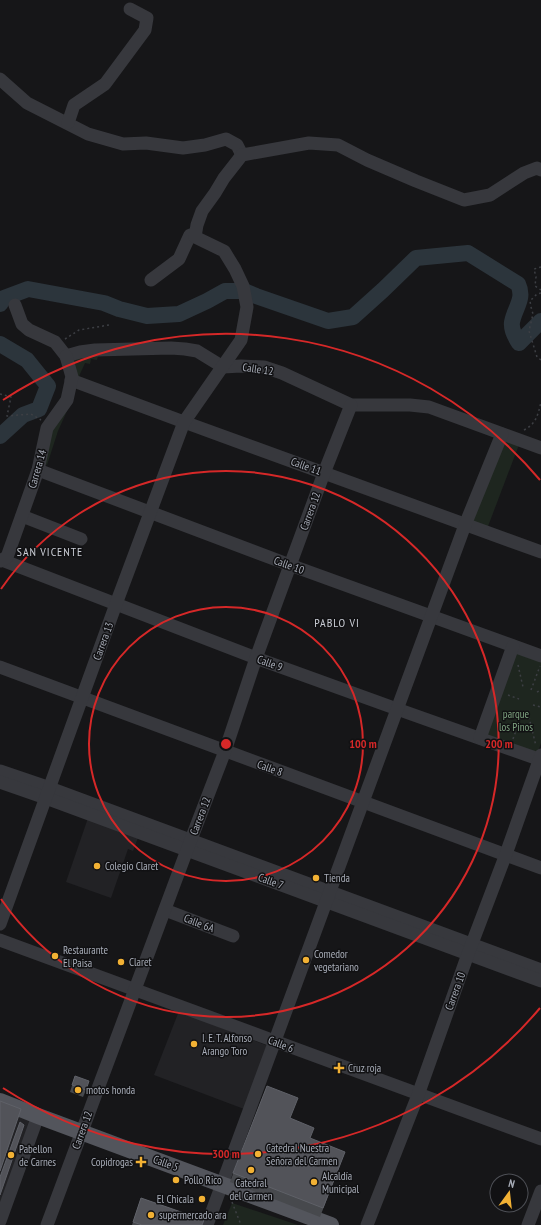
<svg xmlns="http://www.w3.org/2000/svg" width="541" height="1225" font-family="'PT Sans Narrow',sans-serif">
<rect width="100%" height="100%" fill="#161618"/>
<!-- built -->
<g fill="#222225">
<polygon points="88,818 139,835 133,851 128,849 111,898 66,882"/>
<polygon points="179,1011 268,1046 244,1109 154,1075"/>
<polygon points="0,1104 35,1117 0,1215"/>
</g>
<!-- green -->
<g fill="#1e261f">
<polygon points="99,352 97,360 91,359 90,364 85,363 80,374 71,402 58,431 47,465 41,462 49,427 68,400 71,359"/>
<polygon points="503,436 520,442 487,529 470,523"/>
<polygon points="514,649 541,658 541,743 537,755 483,736"/>
<polygon points="232,1203 298,1225 223,1225"/>
</g>
<g fill="none" stroke-linecap="round" stroke-linejoin="round">
<!-- river -->
<g stroke="#2c353c" stroke-width="16">
<path d="M0 304 4 298 28 289 104 303 119 309 147 316 179 314 207 301 225 291H244L256 296 328 321 353 317 383 290 416 258 468 253 518 284C525 299 515 307 512 322 511 329 515 337 519 343L541 321"/>
<polyline points="0,344 27,360 48,386 39,409 23,415 0,436"/>
</g>
<!-- path -->
<g stroke="#3d3f44" stroke-width="1.5" stroke-dasharray="2 3" stroke-linecap="butt">
<polyline points="541,267 534,269 536,277 535,286 541,290"/>
<polyline points="541,293 537,294 530,301 531,307 533,314 529,331 537,357 541,360"/>
<polyline points="65,339 79,330 109,325"/>
<polyline points="0,394 11,397 7,416 31,414 41,420"/>
<path d="M524 430C536 424 538 415 541 402"/>
<polyline points="518,665 523,687"/>
<polyline points="531,690 540,666"/>
<polyline points="537,692 541,690"/>
<polyline points="508,695 519,699"/>
<polyline points="533,705 541,707"/>
<polyline points="529,717 536,746"/>
<polyline points="498,723 515,712"/>
<polyline points="513,739 522,714"/>
<polyline points="232,1202 241,1225"/>
</g>
<!-- minor -->
<g stroke="#37383d" stroke-width="13">
<polyline points="0,79 27,103 88,134 123,144 146,143 183,148 205,145 226,139 237,145 242,155"/>
<polyline points="68,123 74,105 105,84 145,30 147,18 130,9"/>
<polyline points="151,280 179,259 190,235 195,234"/>
<polyline points="15,305 22,324 29,330 55,342 66,356 80,352 95,350 171,348 185,349 197,351 223,367 241,366 264,367 282,373 351,405 410,405 429,407 541,448"/>
<polyline points="71,380 184,422 541,552"/>
<polyline points="38,470 290,565 541,656"/>
<polyline points="22,516 81,539"/>
<polyline points="2,560 256,658 397,709 541,760"/>
<polyline points="0,561 7,557 38,470 47,428 67,400 72,377 66,356"/>
<polyline points="0,667 541,868"/>
<polyline points="480,738 513,646"/>
<polyline points="0,771 50,788 541,970"/>
<polyline points="0,782 46,798 541,981"/>
<polyline points="165,910 233,936"/>
<polyline points="0,924 116,604 184,422 241,340 247,307 243,286 235,269 224,251 195,237 197,225 202,211 215,193 224,178 242,155 309,143 338,145 367,160 416,181 464,200 490,195 524,173 537,168 541,170"/>
<path d="M0 940C181 1005 360 1074 541 1139"/>
<polyline points="0,1221 38,1116"/>
<polyline points="47,1225 187,850 225,751 256,658 324,473 351,405"/>
<polyline points="207,1225 465,525 502,434"/>
<polyline points="367,1225 418,1095 468,954 506,854 541,755"/>
<polyline points="528,1225 541,1191"/>
</g>
<!-- major -->
<polyline stroke="#53555c" stroke-width="16" points="0,1101 38,1116 331,1225"/>
</g>
<!-- wall -->
<g fill="#47494d">
<polygon points="75,1076 86,1090 83,1097 70,1092"/>
<polygon points="267,1086 290,1118 310,1139 345,1152 320,1217 230,1182"/>
<polygon points="141,1198 204,1220 202,1225 132,1225"/>
</g>
<!-- building -->
<g fill="#525359" stroke="#5f6168">
<polygon points="75,1076 89,1081 86,1090 72,1085"/>
<polygon points="267,1086 298,1098 290,1118 314,1128 310,1138 345,1152 323,1208 233,1173"/>
<polygon points="0,1101 21,1109 0,1171"/>
<polygon points="20,1122 24,1125 0,1195 0,1177"/>
<polygon points="141,1198 204,1220 202,1225 142,1225 133,1222"/>
</g>
<!-- distance rings -->
<g fill="none" stroke="#d62828" stroke-width="2">
<circle cx="226" cy="744" r="137"/>
<path d="M1 589A273 273 0 1 1 1 899"/>
<path d="M540 1008A410 410 0 0 1 3 1088M3 400A410 410 0 0 1 540 480"/>
</g>
<!-- markers -->
<g fill="#f2b134" stroke="#111113" stroke-width="1.5">
<circle cx="97" cy="866" r="4"/>
<circle cx="316" cy="878" r="4"/>
<circle cx="55" cy="956" r="4"/>
<circle cx="306" cy="960" r="4"/>
<circle cx="121" cy="962" r="4"/>
<circle cx="194" cy="1044" r="4"/>
<path d="M337 1062h4v4h4v4h-4v4h-4v-4h-4v-4h4z"/>
<circle cx="78" cy="1090" r="4"/>
<circle cx="258" cy="1154" r="4"/>
<circle cx="11" cy="1155" r="4"/>
<path d="M139 1156h4v4h4v4h-4v4h-4v-4h-4v-4h4z"/>
<circle cx="251" cy="1170" r="4"/>
<circle cx="176" cy="1180" r="4"/>
<circle cx="314" cy="1182" r="4"/>
<circle cx="202" cy="1199" r="4"/>
<circle cx="151" cy="1215" r="4"/>
</g>
<g text-anchor="middle" stroke-width="3" stroke-linejoin="round" paint-order="stroke">
<!-- street labels -->
<g font-size="11" fill="#a8adb8" stroke="#111113">
<text transform="translate(258 369) rotate(8)" y="4">Calle 12</text>
<text transform="translate(306 466) rotate(20)" y="4">Calle 11</text>
<text transform="translate(37 469) rotate(-74)" y="4">Carrera 14</text>
<text transform="translate(310 511) rotate(-70)" y="4">Carrera 12</text>
<text transform="translate(289 565) rotate(20)" y="4">Calle 10</text>
<text transform="translate(103 641) rotate(-70)" y="4">Carrera 13</text>
<text transform="translate(270 663) rotate(20)" y="4">Calle 9</text>
<text transform="translate(270 768) rotate(20)" y="4">Calle 8</text>
<text transform="translate(200 816) rotate(-69)" y="4">Carrera 12</text>
<text transform="translate(271 881) rotate(20)" y="4">Calle 7</text>
<text transform="translate(199 923) rotate(21)" y="4">Calle 6A</text>
<text transform="translate(455 991) rotate(-70)" y="4">Carrera 10</text>
<text transform="translate(281 1044) rotate(21)" y="4">Calle 6</text>
<text transform="translate(82 1130) rotate(-70)" y="4">Carrera 12</text>
<text transform="translate(166 1163) rotate(20)" y="4">Calle 5</text>
</g>
<!-- park labels -->
<g font-size="11" fill="#7fa381" stroke="#111113">
<text x="516" y="718">parque<tspan x="516" dy="13">los Pinos</tspan></text>
</g>
<!-- poi labels -->
<g font-size="11" fill="#a8adb8" stroke="#111113" text-anchor="start">
<text x="105" y="870">Colegio Claret</text>
<text x="324" y="882">Tienda</text>
<text x="63" y="954">Restaurante<tspan x="63" dy="13">El Paisa</tspan></text>
<text x="314" y="958">Comedor<tspan x="314" dy="13">vegetariano</tspan></text>
<text x="129" y="966">Claret</text>
<text x="202" y="1042">I. E. T. Alfonso<tspan x="202" dy="13">Arango Toro</tspan></text>
<text x="348" y="1072">Cruz roja</text>
<text x="86" y="1094">motos honda</text>
<text x="266" y="1152">Catedral Nuestra<tspan x="266" dy="13">Señora del Carmen</tspan></text>
<text x="19" y="1153">Pabellon<tspan x="19" dy="13">de Carnes</tspan></text>
<text x="133" y="1166" text-anchor="end">Copidrogas</text>
<text x="322" y="1180">Alcaldía<tspan x="322" dy="13">Municipal</tspan></text>
<text x="184" y="1184">Pollo Rico</text>
<text x="251" y="1187" text-anchor="middle">Catedral<tspan x="251" dy="13">del Carmen</tspan></text>
<text x="194" y="1203" text-anchor="end">El Chicala</text>
<text x="159" y="1219">supermercado ara</text>
</g>
<!-- neighbourhood labels -->
<g font-size="12" letter-spacing="1" fill="#c9ccd4" stroke="#111113">
<text x="50" y="556">SAN VICENTE</text>
<text x="337" y="627">PABLO VI</text>
</g>
</g>
<circle cx="226" cy="744" r="6" fill="#d62828" stroke="#111113" stroke-width="2"/>
<g font-size="12" text-anchor="middle" font-weight="bold" fill="#d62828" stroke="#111113" stroke-width="3" stroke-linejoin="round" paint-order="stroke">
<text x="363" y="748">100 m</text>
<text x="499" y="748">200 m</text>
<text x="226" y="1158">300 m</text>
</g>
<!-- north arrow -->
<g transform="translate(509 1193) rotate(15)"><circle r="19" fill="#111113" stroke="#4d4f55"/>
<path d="M0-3L7 15L0 10L-7 15Z" fill="#f2b134"/>
<text y="-6" font-size="11" font-weight="bold" text-anchor="middle" fill="#a8adb8">N</text>
</g>
</svg>
